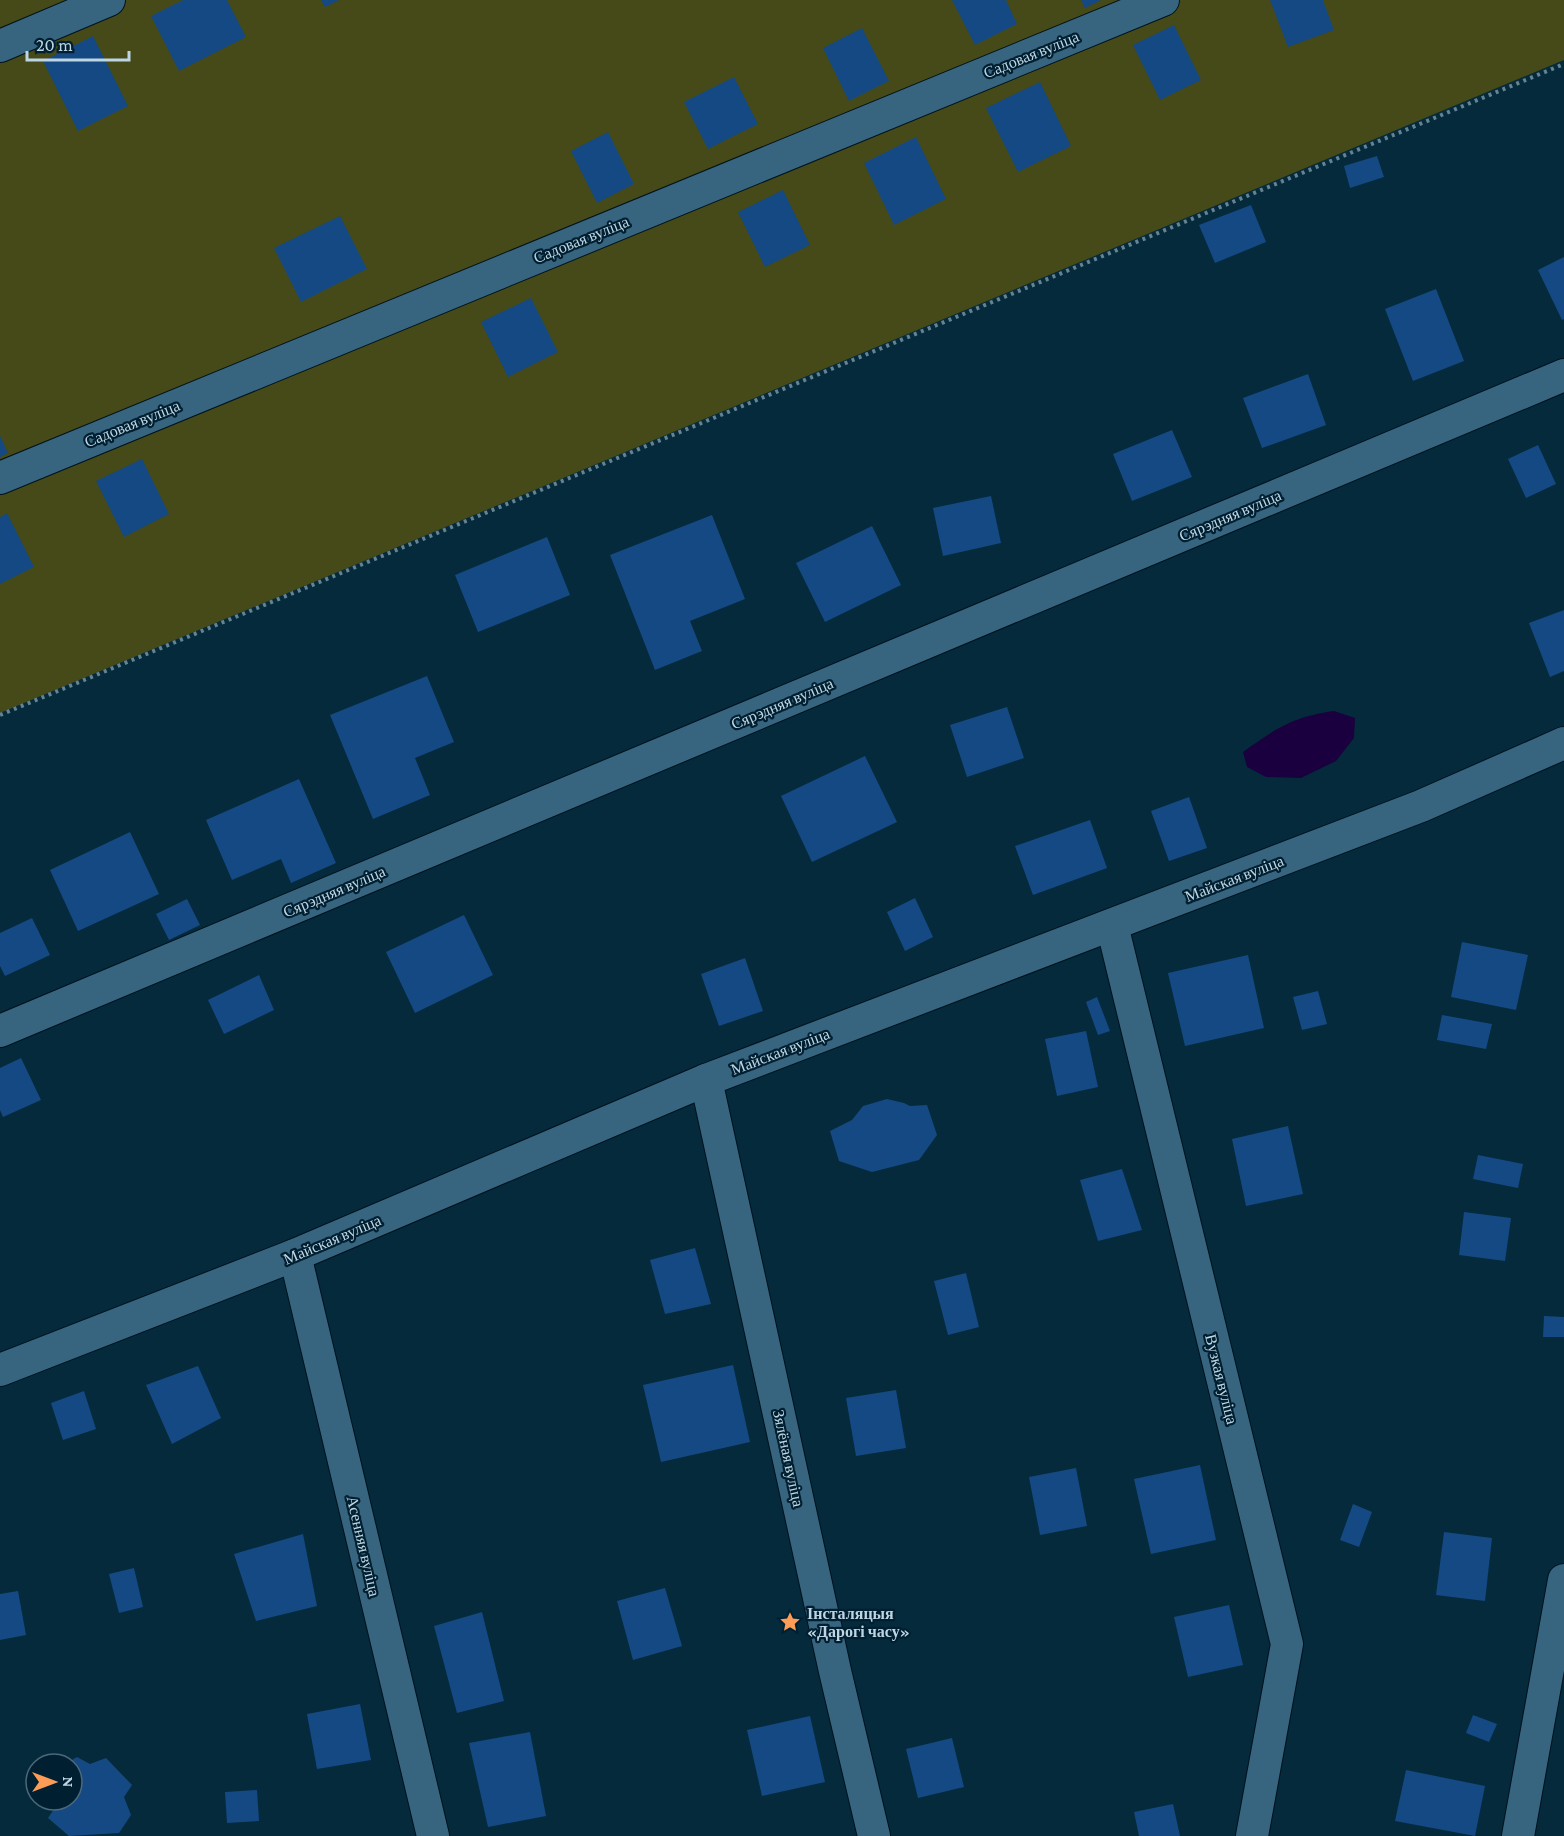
<svg xmlns="http://www.w3.org/2000/svg" width="1564" height="1836" font-family="'Crimson Pro',serif">
<rect width="100%" height="100%" fill="#052a3c"/>
<!-- green -->
<polygon fill="#454a18" points="0,0 1564,0 1564,60 0,713"/>
<!-- water -->
<path fill="#1a003f" d="M1334 711 1355 718 1354 738 1336 761 1301 778 1266 777 1247 767 1243 752C1277 728 1292 717 1334 711Z"/>
<!-- building -->
<g fill="#154983">
<polygon points="183,0 227,0 246,37 179,71 151,16"/>
<polygon points="321,0 339,0 325,7"/>
<polygon points="952,0 1006,0 1017,24 975,45"/>
<polygon points="1081,0 1101,0 1085,8"/>
<polygon points="1270,0 1323,0 1334,30 1288,47"/>
<polygon points="1174,25 1201,80 1160,100 1133,45"/>
<polygon points="862,28 889,81 849,101 823,48"/>
<polygon points="93,36 128,106 78,131 43,61"/>
<polygon points="734,77 758,124 708,149 684,102"/>
<polygon points="1040,82 1071,146 1018,172 986,108"/>
<polygon points="608,132 634,184 597,203 571,151"/>
<polygon points="916,137 946,199 894,225 864,163"/>
<polygon points="1377,156 1384,177 1350,188 1344,166"/>
<polygon points="783,190 810,245 765,267 738,212"/>
<polygon points="1251,205 1266,242 1215,263 1199,225"/>
<polygon points="340,216 367,269 301,302 274,248"/>
<polygon points="1564,257 1564,319 1562,320 1538,270"/>
<polygon points="1436,289 1464,361 1413,381 1385,309"/>
<polygon points="531,298 558,352 508,377 481,322"/>
<polygon points="1308,374 1326,425 1262,448 1243,398"/>
<polygon points="1172,430 1192,477 1132,501 1113,454"/>
<polygon points="0,436 8,453 0,457"/>
<polygon points="1538,445 1556,484 1526,498 1508,459"/>
<polygon points="142,459 169,514 124,537 96,481"/>
<polygon points="991,496 1001,543 943,556 933,508"/>
<polygon points="7,513 34,567 0,584 0,517"/>
<polygon points="712,515 745,599 690,621 702,651 655,670 610,555"/>
<polygon points="872,526 901,585 825,622 796,563"/>
<polygon points="547,537 570,595 478,632 455,575"/>
<polygon points="1564,610 1564,671 1550,677 1529,623"/>
<polygon points="427,676 454,742 415,758 430,795 373,819 330,715"/>
<polygon points="1007,707 1024,758 967,777 950,725"/>
<polygon points="865,756 897,822 812,862 781,796"/>
<polygon points="299,779 336,863 291,883 281,859 232,880 206,820"/>
<polygon points="1189,797 1207,848 1169,861 1151,811"/>
<polygon points="1090,820 1107,868 1033,895 1015,846"/>
<polygon points="130,832 159,894 78,931 50,870"/>
<polygon points="915,898 933,937 905,951 887,912"/>
<polygon points="187,899 200,925 169,940 156,914"/>
<polygon points="464,915 493,975 415,1013 386,952"/>
<polygon points="32,918 50,955 5,976 0,966 0,933"/>
<polygon points="1462,942 1528,955 1516,1010 1451,997"/>
<polygon points="1248,955 1264,1028 1185,1046 1168,973"/>
<polygon points="745,958 763,1011 719,1026 701,974"/>
<polygon points="259,975 274,1010 224,1034 208,1000"/>
<polygon points="1318,991 1327,1024 1302,1030 1293,997"/>
<polygon points="1097,997 1110,1031 1098,1035 1086,1002"/>
<polygon points="1442,1015 1492,1024 1486,1049 1437,1040"/>
<polygon points="1086,1031 1098,1087 1057,1096 1045,1039"/>
<polygon points="21,1058 41,1100 3,1117 0,1110 0,1068"/>
<polygon points="887,1099 904,1103 910,1106 927,1105 937,1135 919,1160 872,1172 839,1161 830,1131 852,1120 863,1106"/>
<polygon points="1288,1126 1303,1194 1246,1206 1232,1139"/>
<polygon points="1478,1155 1523,1164 1518,1188 1473,1179"/>
<polygon points="1122,1169 1142,1230 1098,1241 1080,1180"/>
<polygon points="1464,1212 1511,1218 1505,1261 1459,1255"/>
<polygon points="695,1248 711,1304 665,1314 650,1260"/>
<polygon points="966,1273 979,1327 948,1335 934,1281"/>
<polygon points="1544,1316 1564,1317 1564,1337 1543,1337"/>
<polygon points="733,1365 750,1442 661,1462 643,1385"/>
<polygon points="198,1366 221,1418 172,1444 146,1385"/>
<polygon points="896,1390 906,1448 856,1456 846,1398"/>
<polygon points="84,1391 96,1429 63,1440 51,1403"/>
<polygon points="1200,1465 1216,1540 1151,1554 1134,1479"/>
<polygon points="1076,1468 1087,1526 1040,1535 1029,1477"/>
<polygon points="1353,1504 1372,1512 1359,1547 1340,1540"/>
<polygon points="1444,1532 1492,1538 1485,1601 1436,1595"/>
<polygon points="303,1534 317,1606 256,1621 234,1554"/>
<polygon points="134,1568 143,1607 119,1613 109,1574"/>
<polygon points="665,1588 682,1646 633,1660 617,1601"/>
<polygon points="18,1591 26,1635 0,1640 0,1594"/>
<polygon points="1229,1605 1243,1665 1188,1677 1174,1617"/>
<polygon points="482,1612 504,1701 457,1713 434,1626"/>
<polygon points="360,1704 371,1760 317,1769 307,1714"/>
<polygon points="1473,1715 1497,1724 1489,1742 1466,1733"/>
<polygon points="810,1716 825,1782 762,1796 747,1730"/>
<polygon points="530,1732 546,1816 488,1827 469,1743"/>
<polygon points="952,1738 964,1787 918,1798 906,1749"/>
<polygon points="77,1757 90,1764 106,1758 132,1785 124,1797 131,1815 119,1833 69,1836 48,1818 58,1803 57,1800 72,1800 72,1764 65,1764"/>
<polygon points="1406,1770 1485,1786 1475,1836 1395,1821"/>
<polygon points="257,1790 259,1821 227,1823 225,1792"/>
<polygon points="1173,1804 1180,1836 1139,1836 1134,1812"/>
</g>
<g fill="none" stroke-linecap="round" stroke-linejoin="round">
<!-- street casing -->
<g stroke="#00121e" stroke-width="34">
<g id="street">
<polyline points="0,46 109,0"/>
<polyline points="0,478 1163,0"/>
<polyline points="1112,925 1287,1644 1252,1836"/>
<polyline points="0,1031 1564,375"/>
<polyline points="706,1080 835,1671 874,1836"/>
<polyline points="295,1255 433,1836"/>
<polyline points="0,1370 295,1255 706,1080 1421,806 1564,743"/>
<polyline points="1518,1836 1564,1580"/>
</g>
</g>
<!-- path -->
<polyline stroke="#658393" stroke-width="4" stroke-dasharray="3 4.5" stroke-linecap="butt" points="0,715 1564,64"/>
<!-- street -->
<use href="#street" stroke="#37657f" stroke-width="32"/>
</g>
<!-- icons -->
<defs>
<g id="sight-bare" transform="scale(1.62)"><path d="M0-6L1.8-2.2L6-1.7L2.9 1.2L3.7 5.4L0 3.3L-3.7 5.4L-2.9 1.2L-6-1.7L-1.8-2.2Z" fill="#fd9c56" stroke="#002032" stroke-width="2.5" paint-order="stroke"/></g>
</defs>
<g fill-rule="evenodd">
<use href="#sight-bare" x="790" y="1622"/>
</g>
<g text-anchor="middle" stroke-width="4.5" stroke-linejoin="round" paint-order="stroke">
<!-- street labels -->
<g font-size="16" fill="#bed6e4" stroke="#002032">
<text transform="translate(1031 54) rotate(-22)" y="6">Садовая вуліца</text>
<text transform="translate(581 239) rotate(-22)" y="6">Садовая вуліца</text>
<text transform="translate(132 423) rotate(-22)" y="6">Садовая вуліца</text>
<text transform="translate(1230 515) rotate(-23)" y="6">Сярэдняя вуліца</text>
<text transform="translate(782 703) rotate(-23)" y="6">Сярэдняя вуліца</text>
<text transform="translate(1234 878) rotate(-21)" y="6">Майская вуліца</text>
<text transform="translate(334 891) rotate(-23)" y="6">Сярэдняя вуліца</text>
<text transform="translate(780 1051) rotate(-21)" y="6">Майская вуліца</text>
<text transform="translate(332 1239) rotate(-23)" y="6">Майская вуліца</text>
<text transform="translate(1222 1379) rotate(76)" y="6">Вузкая вуліца</text>
<text transform="translate(789 1458) rotate(78)" y="6">Зялёная вуліца</text>
<text transform="translate(364 1546) rotate(77)" y="6">Асенняя вуліца</text>
</g>
<!-- poi labels -->
<g font-size="16" font-weight="bold" fill="#bed6e4" stroke="#002032" text-anchor="start">
<text x="807" y="1619">Інсталяцыя<tspan x="807" dy="18">«Дарогі часу»</tspan></text>
</g>
</g>
<!-- north arrow -->
<g transform="translate(54 1782) rotate(90)"><circle r="28" fill="#002032" stroke="#4c6979" stroke-width="1.5"/>
<path d="M0-4.5L10 22L0 15L-10 22Z" fill="#fd9c56"/>
<text y="-9" font-size="16" font-weight="bold" text-anchor="middle" fill="#bed6e4">N</text>
</g>
<!-- scale -->
<path d="M27 51v9h102v-9" fill="none" stroke="#bed6e4" stroke-width="3"/>
<text x="36" y="51" font-size="18" fill="#bed6e4" stroke="#002032" stroke-width="4.5" paint-order="stroke">20 m</text>
</svg>
